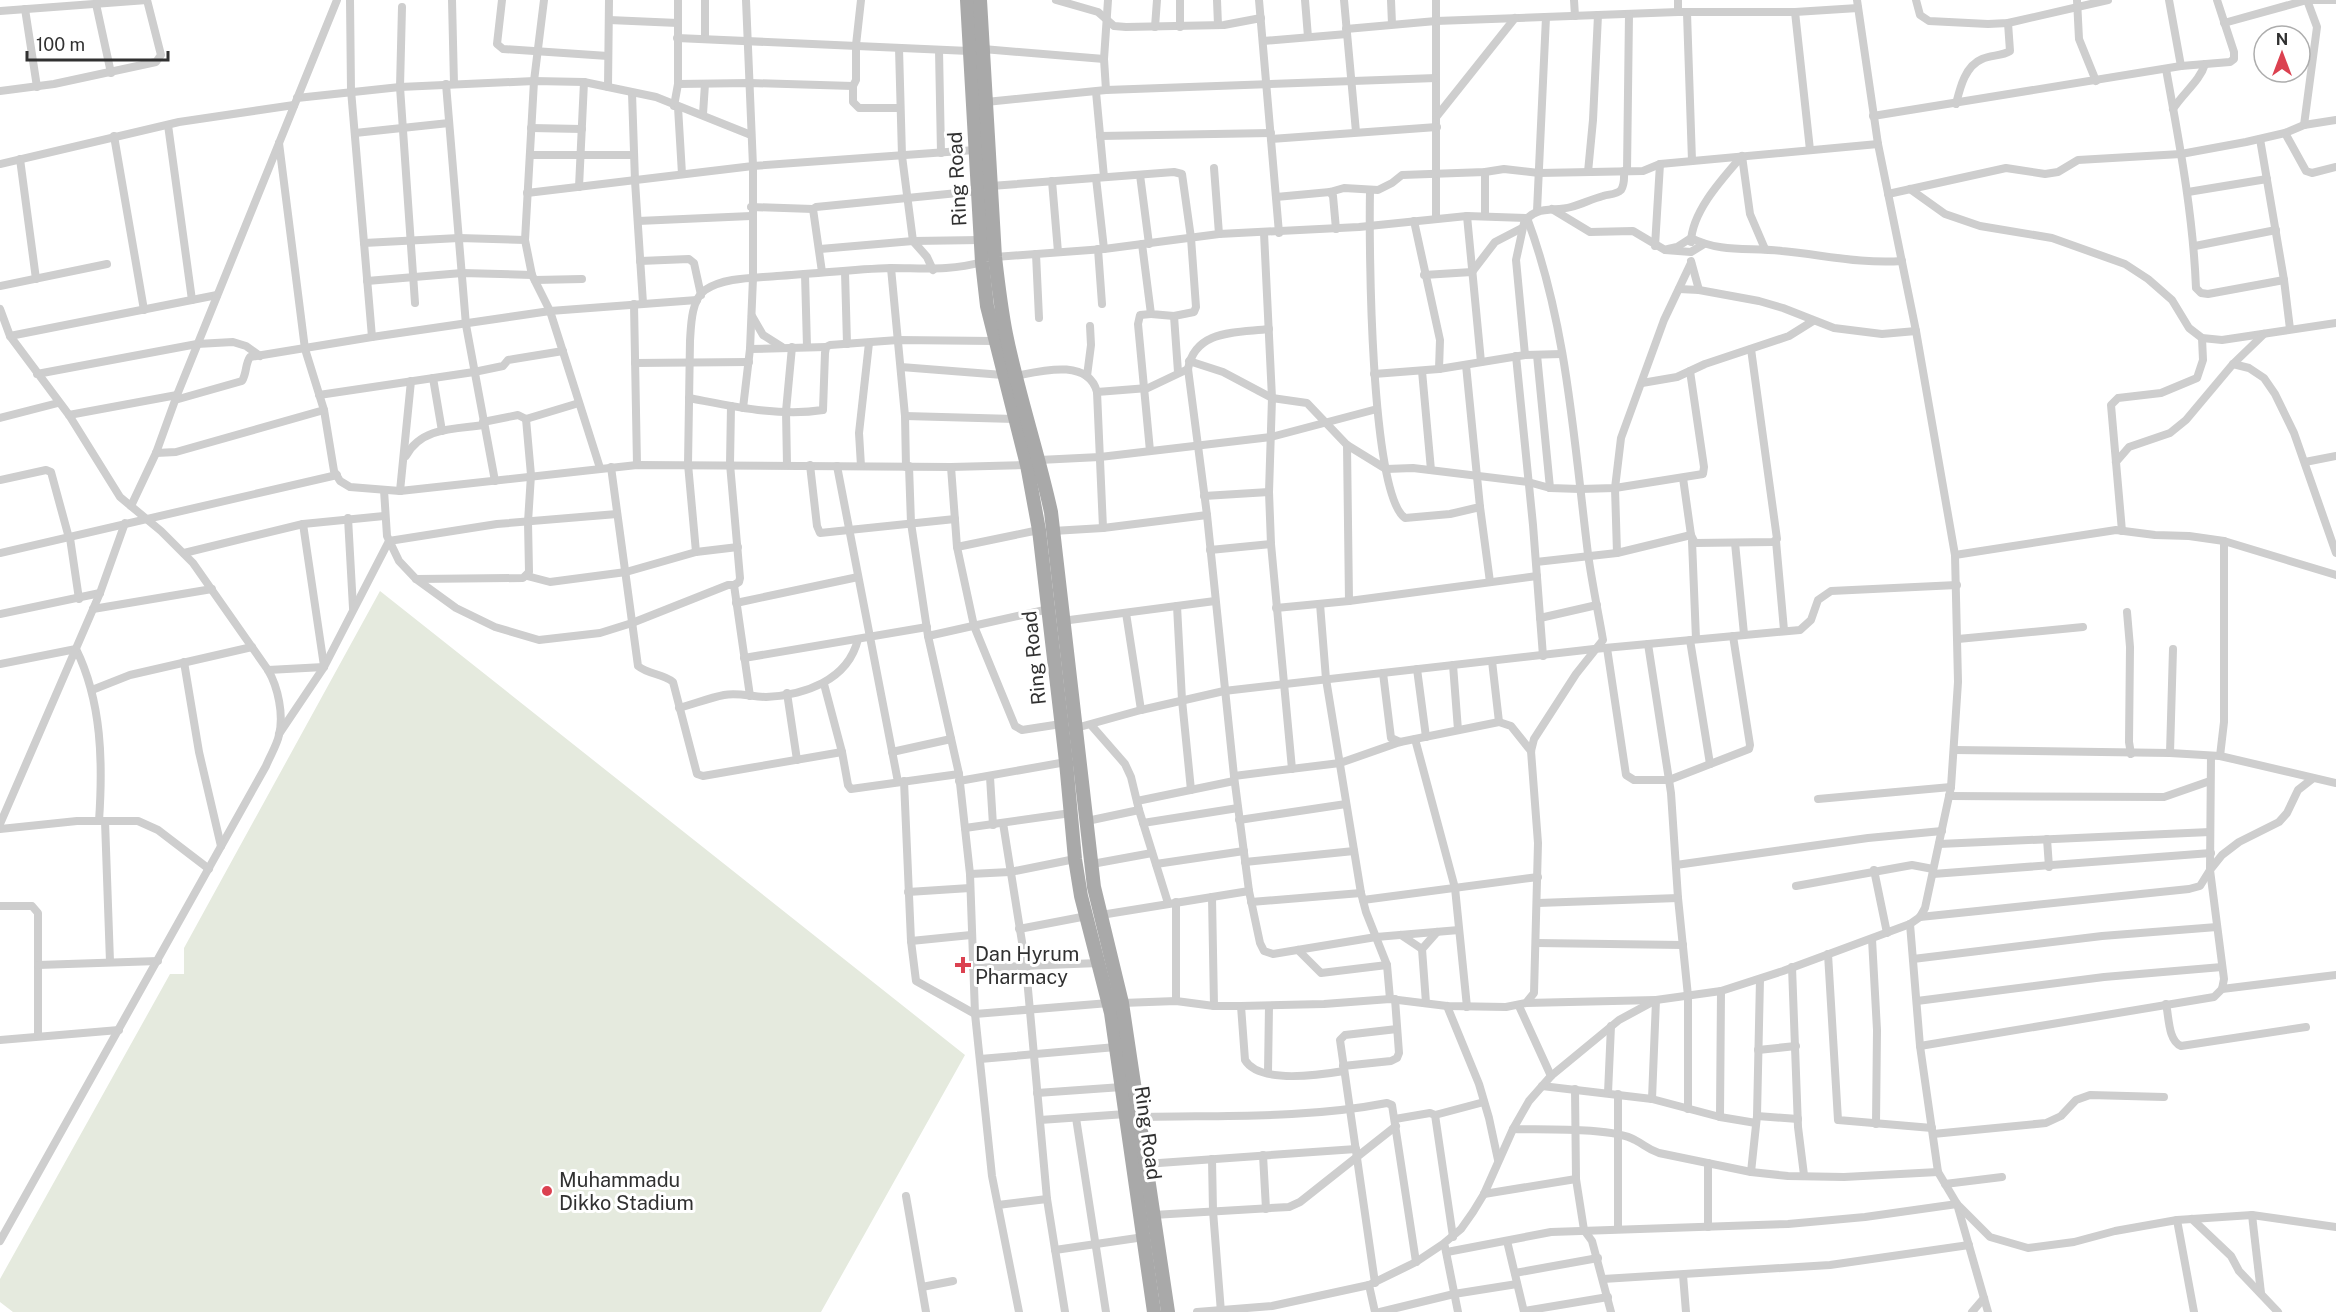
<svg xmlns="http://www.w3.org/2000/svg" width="2336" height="1312" font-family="'Public Sans',sans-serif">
<rect width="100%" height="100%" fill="#fff"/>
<!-- green -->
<polygon fill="#e5eade" points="380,591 965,1055 821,1312 13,1312 0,1302 0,1279 170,974 184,974 184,948"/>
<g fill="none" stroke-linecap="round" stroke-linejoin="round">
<!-- minor -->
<g stroke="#cecece" stroke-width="8">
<polyline points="350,0 351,90 372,337"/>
<polyline points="452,0 454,84"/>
<polyline points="502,0 497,44 503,49 608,56"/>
<polyline points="544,0 534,81 525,240 532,275 550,311 600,468"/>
<polyline points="705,0 705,39"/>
<polyline points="1056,0 1098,12 1114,26 1126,27 1224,25 1261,18"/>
<polyline points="1217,0 1218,25"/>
<polyline points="1259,0 1279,233"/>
<polyline points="1305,0 1308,37"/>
<polyline points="1344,0 1356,132"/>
<polyline points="1391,0 1392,24"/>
<polyline points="1436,0 1436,218"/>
<polyline points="1574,0 1575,16"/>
<polyline points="1678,0 1678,12"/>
<polyline points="1916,0 1920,15 1929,21 1988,24 2008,23 2108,0"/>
<polyline points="2077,0 2079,39 2096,81"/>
<polyline points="2169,0 2181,66"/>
<polyline points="96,4 111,73"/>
<polyline points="402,7 400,87 415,303"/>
<polyline points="25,9 37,87"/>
<polyline points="0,11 147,0"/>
<polyline points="1795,12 1810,150"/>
<polyline points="1687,13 1692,161"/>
<polyline points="609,20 678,23"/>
<polyline points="2224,23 2307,0 2336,0"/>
<polyline points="1155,27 1157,0"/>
<polyline points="1180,27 1180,0"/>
<polyline points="1346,29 1436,21 1678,12 1795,12 1858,8"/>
<polyline points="677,38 969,51"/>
<polyline points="1263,41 1347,34"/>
<polyline points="899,48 902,156 913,241 927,257 933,270"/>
<polyline points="983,49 1104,59"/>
<polyline points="939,50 941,153"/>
<path d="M2166 69C2179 141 2193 213 2196 288L2201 293 2208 294 2284 280"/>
<polyline points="446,84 466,325 495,481"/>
<polyline points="678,84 750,83 853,86 856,80 856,45 861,0"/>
<polyline points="853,86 853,102 859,108 899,108"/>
<polyline points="608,87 609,0"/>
<polyline points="1106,90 1104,59 1108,0"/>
<polyline points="0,91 54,84 156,62 161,55 147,0"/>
<polyline points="1096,92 1104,177"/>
<polyline points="632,93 635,181 643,303"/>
<polyline points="297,98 400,87 534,81 584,82 656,97 751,135"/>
<polyline points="986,102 1106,90 1436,78"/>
<path d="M1956 104C1960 88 1965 66 1982 59 1991 55 2002 56 2010 51L2008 23"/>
<polyline points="674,106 678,84 678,0"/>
<polyline points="678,107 682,174"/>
<path d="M2173 109C2183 93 2200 81 2205 64"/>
<polyline points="703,114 705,84"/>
<polyline points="1437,116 1515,18"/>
<polyline points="1873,116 2181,66 2230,62 2234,59 2234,52 2217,0"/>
<polyline points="168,125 192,300"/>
<polyline points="2304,125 2317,27 2307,0"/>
<polyline points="531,128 582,129"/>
<polyline points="355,133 449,123"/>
<polyline points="2285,133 2306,171 2312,173 2336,167"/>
<polyline points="114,136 144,310"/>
<polyline points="1100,136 1271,133"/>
<polyline points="1271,139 1437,127"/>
<polyline points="2260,139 2284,280 2290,329"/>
<polyline points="279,143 305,349 324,410 334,471 340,481 350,487 400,491 637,465 951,467 1027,465"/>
<polyline points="530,155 634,155"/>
<polyline points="1742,156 1750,214 1765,249"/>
<polyline points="20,159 36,279"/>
<polyline points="0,164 179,122 294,105"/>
<polyline points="1214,168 1219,234"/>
<polyline points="1627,171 1629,14"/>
<polyline points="1485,172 1485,216"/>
<polyline points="1588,172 1593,120 1598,15"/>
<polyline points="1140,175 1149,244"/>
<polyline points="1096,178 1104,249"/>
<polyline points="1052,181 1058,252"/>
<polyline points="991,186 1174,172 1182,174 1191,238 1196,307 1194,312 1174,316 1151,314 1142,244"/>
<polyline points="579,187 584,82"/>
<polyline points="1910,189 1945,214 1980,226 2052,238 2125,264 2148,279 2172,300 2189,328 2202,338 2222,340 2336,323"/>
<path d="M1370 191C1369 241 1370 494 1405 518L1450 514 1480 507 1466 365"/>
<polyline points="1330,192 1333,196 1336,229"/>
<polyline points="2188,192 2267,179"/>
<polyline points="527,193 753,166 975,150"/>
<polyline points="1888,194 2006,168 2045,174 2058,172 2078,160 2181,154 2246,142 2285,133 2304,125 2336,120"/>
<polyline points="1276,197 1330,192 1344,188 1378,190 1392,183 1402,175 1485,172 1504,169 1539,173 1643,171 1660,164 1878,144"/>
<polyline points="751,207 813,209"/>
<polyline points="1552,209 1590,232 1633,231 1665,250 1691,252 1704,244"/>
<polyline points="1537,211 1546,17"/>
<polyline points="1467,216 1481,362"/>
<polyline points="638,221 751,216"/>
<polyline points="1414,221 1440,340 1439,369"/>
<polyline points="1264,233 1272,398 1269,492 1271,544 1292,769"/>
<path d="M1691 238C1721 253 1750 247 1782 251 1824 255 1861 264 1902 261"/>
<path d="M1691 242C1692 211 1723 178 1742 156"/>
<polyline points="364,243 459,238 525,240"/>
<polyline points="1655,246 1660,164"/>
<polyline points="2195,246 2276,230"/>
<polyline points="820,249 913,241 981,240"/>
<polyline points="1098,249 1102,304"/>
<polyline points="1668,249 1677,247 1691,238"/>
<polyline points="1036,254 1039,318"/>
<polyline points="995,257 1104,249 1219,234 1359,227 1467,216 1527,218"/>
<polyline points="640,261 689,259 694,263 701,295"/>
<polyline points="1691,261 1699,290"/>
<polyline points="891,268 905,416 906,467"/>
<polyline points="822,272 813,209 816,207 978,191"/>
<polyline points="845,272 847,344"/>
<polyline points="805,274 807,347"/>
<polyline points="1424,275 1472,272 1495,242 1522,228"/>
<polyline points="535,280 582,279"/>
<polyline points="367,281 462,273 532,275"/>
<polyline points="0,286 107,264"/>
<polyline points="1679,289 1699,290 1759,301 1783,308 1834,328 1882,334 1916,331"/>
<polyline points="634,304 637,465"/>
<path d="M0 309 10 336 69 415 120 497 161 531 193 563 268 670C278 687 284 715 279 735 277 745 270 756 266 766L0 1241"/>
<polyline points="752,316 763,335 782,347"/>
<polyline points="1174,316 1178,372"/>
<path d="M1269 329C1237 333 1195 329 1188 369L1207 515 1234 776 1249 891 1260 943 1264 951 1273 954 1376 937 1459 930"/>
<polyline points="10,336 217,295"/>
<polyline points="750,349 826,347"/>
<path d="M1525 355 1516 260 1524 223C1535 205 1554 212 1571 207 1582 204 1592 199 1603 196 1609 194 1616 195 1621 190 1625 184 1624 178 1624 171"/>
<polyline points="1537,355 1550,488"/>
<polyline points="1516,356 1533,525 1543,656"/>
<polyline points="1189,361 1223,372 1272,398 1307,403 1347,445 1386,469 1413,468 1528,482 1550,488 1580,489 1615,488 1703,474 1704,467 1690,371"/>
<polyline points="635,363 749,362"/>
<polyline points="2233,364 2249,368 2264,378 2275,394 2294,433 2336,553"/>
<polyline points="901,367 1003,375"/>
<polyline points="1422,371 1431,470"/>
<polyline points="37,374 197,344 233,342 246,346 260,356"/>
<polyline points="1374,374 1439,369 1525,355 1562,354"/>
<path d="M1015 376C1041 371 1088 358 1097 392L1103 528"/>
<polyline points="1087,376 1091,345 1090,326"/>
<polyline points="433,378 442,431"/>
<polyline points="1642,383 1677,377 1705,364 1789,336 1813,321"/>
<polyline points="1097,392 1148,388 1188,369"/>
<polyline points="319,395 474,372 503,366 508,360 514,359 563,351"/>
<path d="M689 398C732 406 779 417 823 410L825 353 826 347 830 345 898 340 994 341"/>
<path d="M175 400 242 381C247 373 245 364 250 357L372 337 550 311 697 300"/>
<polyline points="731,406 730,464 740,578 739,582 734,585"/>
<polyline points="743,408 750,349 753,278 753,166 746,0"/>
<polyline points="69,415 177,395"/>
<polyline points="905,416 1015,419"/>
<polyline points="0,418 58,403"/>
<polyline points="483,422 518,415 526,419 579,403"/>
<polyline points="1347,445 1349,601"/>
<polyline points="1150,451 1138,324 1140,315 1151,314"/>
<polyline points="156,453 176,452 324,410"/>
<path d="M406 456C421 427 455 429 484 425"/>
<polyline points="1039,460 1100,457 1271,437 1377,409"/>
<polyline points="2116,462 2129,447 2170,433 2186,420 2233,364 2264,334"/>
<polyline points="2305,462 2336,456"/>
<polyline points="787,465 786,411 792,347"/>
<polyline points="810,465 817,526 820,533 955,519"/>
<polyline points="837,466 898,782"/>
<polyline points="861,466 859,433 869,343"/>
<polyline points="909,466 911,523 928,636 959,774 970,874 975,1014 992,1176 1019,1312"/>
<path d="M611 467 638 666C649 675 662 673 673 682L697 774 703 776 842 752"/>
<polyline points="951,467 957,547 974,626 1015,726 1022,730 1061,724"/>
<polyline points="1683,478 1691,535 1695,543 1773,542 1777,539 1751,349"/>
<polyline points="0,480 46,470 51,472 69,538"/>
<polyline points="384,490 387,536 399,561 416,579 456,608 495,627 539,640 600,633 632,623 728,585 734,585 750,696"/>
<polyline points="400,491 411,381"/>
<polyline points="1204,496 1269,492"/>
<polyline points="131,506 156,453 177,395 337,0"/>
<polyline points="1480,507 1490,582"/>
<polyline points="348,518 353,608"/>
<polyline points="303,524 324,666"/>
<polyline points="1053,531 1103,528 1207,515"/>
<polyline points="2122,531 2111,405 2118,398 2161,393 2197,378 2203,360 2202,338"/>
<polyline points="70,538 79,599"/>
<polyline points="1692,541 1696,639"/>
<polyline points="1776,541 1784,630"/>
<polyline points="1735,543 1744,634"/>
<polyline points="957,547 1039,530"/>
<polyline points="1210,550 1271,544"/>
<path d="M696 552 688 464 690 341C691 326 691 300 705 290 724 277 755 278 777 276 815 274 853 269 891 268 923 268 951 271 982 262"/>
<polyline points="0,553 337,475"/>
<polyline points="184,553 303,524 384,516"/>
<polyline points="1617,553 1615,488 1621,438 1664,320 1691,263"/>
<polyline points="1955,555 2116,530 2155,535 2189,536 2224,541 2336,575"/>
<polyline points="1536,562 1617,553 1691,535"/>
<polyline points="527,576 550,582 626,572 696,552 738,547"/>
<polyline points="416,579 523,578 529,572 528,522 531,475 526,419"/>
<polyline points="736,603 858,577"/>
<polyline points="1320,604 1326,679 1361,893 1366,912 1387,965 1390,999"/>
<polyline points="1177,606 1182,700 1191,790"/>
<polyline points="1276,608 1349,601 1537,576"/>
<polyline points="93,609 212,589"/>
<polyline points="2127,612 2130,647 2129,742 2131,754"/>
<polyline points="1126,613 1141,710"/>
<polyline points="0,614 100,593"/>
<polyline points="1540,618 1597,605"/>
<polyline points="1062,621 1215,601"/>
<polyline points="928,636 1049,609"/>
<polyline points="1958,639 2083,627"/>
<polyline points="1690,640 1710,764"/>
<polyline points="1648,644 1671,793 1678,898 1688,996 1688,1109"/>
<polyline points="1607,648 1626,775 1634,780 1669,780 1749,749 1750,745 1733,636"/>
<polyline points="744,658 927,627"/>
<polyline points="1492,661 1499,722"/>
<polyline points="184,662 199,752 221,846"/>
<path d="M0 664 76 649C102 702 103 763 99 821"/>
<polyline points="1453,665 1458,730"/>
<polyline points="1417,669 1426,737"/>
<polyline points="268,670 324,667"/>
<polyline points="1383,673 1391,738 1400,742"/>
<polyline points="824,684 842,752 848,785 851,789 959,774"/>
<polyline points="92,690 130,675 252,647"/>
<polyline points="787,693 797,760"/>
<path d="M679 708C694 704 709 698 724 695 738 692 752 697 766 697 804 695 848 681 858 639"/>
<polyline points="1091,725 1125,764 1131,777 1139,810 1168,903"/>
<polyline points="1076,728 1141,710 1224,691 1594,649 1800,630 1811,620 1818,600 1831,591 1957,585"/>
<polyline points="279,734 324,667 389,541 497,524 617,514"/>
<polyline points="1415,739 1455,888 1467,1007"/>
<polyline points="1954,750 2170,753 2220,756 2336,783"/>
<polyline points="892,752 951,739"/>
<polyline points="2170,753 2173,649"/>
<polyline points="2220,756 2224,722 2224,541"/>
<polyline points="1234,776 1340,763 1400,742 1499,722 1511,726 1531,751"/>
<polyline points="990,777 993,825"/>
<polyline points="904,781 911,941 916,981 975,1014 1109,1003"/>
<polyline points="959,781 1066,762"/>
<polyline points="1949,796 2164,797 2210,781"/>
<polyline points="1818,799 1951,787"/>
<polyline points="1137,801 1234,781"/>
<polyline points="1239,820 1346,804"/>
<polyline points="105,821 110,962"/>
<polyline points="1087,821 1139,810"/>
<polyline points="1003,823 1026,967 1047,1199 1065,1312"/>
<polyline points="1143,823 1238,808"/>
<polyline points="0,824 100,593 125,523"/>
<polyline points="965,828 1071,813"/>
<polyline points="0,829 77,821 138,821 158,830 209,869"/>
<polyline points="2047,839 2049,867"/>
<polyline points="1939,844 2210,832"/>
<polyline points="1245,862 1354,851"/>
<polyline points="1092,864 1152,853"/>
<polyline points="1156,864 1244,851"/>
<polyline points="1676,865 1868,838 1942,831"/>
<polyline points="1874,870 1887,933"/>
<polyline points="970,874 1010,872 1075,859"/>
<polyline points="1933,874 2211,853"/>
<polyline points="1796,886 1912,865 1933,869"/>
<polyline points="908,892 970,888"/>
<polyline points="1212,897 1214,1006"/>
<polyline points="1363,900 1538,877"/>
<polyline points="1176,902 1176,1001"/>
<polyline points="1251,902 1361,893"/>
<polyline points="1538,903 1678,898"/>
<polyline points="0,906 32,906 38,913 38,1036"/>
<polyline points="1101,915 1249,891"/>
<polyline points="1920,917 2189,889 2200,886 2210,870 2211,756"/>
<polyline points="1910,924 1920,1046 1938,1172 1957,1204 1988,1312"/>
<polyline points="1019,929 1087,916"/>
<polyline points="1401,935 1422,949"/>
<polyline points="1872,939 1877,1030 1876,1124"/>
<polyline points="911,941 971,935"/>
<polyline points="1536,943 1683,945"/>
<polyline points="1298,950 1321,973 1387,965"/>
<polyline points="1828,954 1838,1120 1932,1128"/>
<polyline points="1913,959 2102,936 2217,927"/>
<polyline points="38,965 158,961"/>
<polyline points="1792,967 1798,1127 1804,1175"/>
<polyline points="973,968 1099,963"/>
<polyline points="2222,989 2336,975"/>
<polyline points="1917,1001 2104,977 2222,967"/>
<path d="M1122 1003 1176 1001 1214 1006H1241L1324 1004 1390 999 1447 1006 1506 1007 1526 1003 1534 993 1538 843 1531 751 1534 739 1576 674 1603 640C1598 611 1592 583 1588 554 1574 442 1567 324 1527 218"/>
<polyline points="1426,1003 1422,949 1437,932"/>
<polyline points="1526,1003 1656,1000 1652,1099"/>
<path d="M2166 1004C2169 1016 2168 1041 2181 1046L2306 1027"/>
<path d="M1241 1006 1245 1060C1259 1084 1320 1075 1344 1071"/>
<polyline points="1447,1006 1479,1084 1489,1118 1498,1160"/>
<polyline points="1519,1006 1551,1076"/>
<polyline points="0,1040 119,1030"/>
<polyline points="1920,1046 2214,997 2222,989 2224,979 2210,870 2222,855 2239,842 2279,822 2287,813 2298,790 2312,779"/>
<polyline points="1758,1050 1796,1046"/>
<polyline points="980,1059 1116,1047"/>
<polyline points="1343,1066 1391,1061 1397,1058 1399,1053 1395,999"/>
<polyline points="1268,1073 1269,1006"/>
<polyline points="1542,1086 1652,1099 1720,1117 1756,1123"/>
<polyline points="1575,1089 1576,1179 1584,1230 1592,1241 1611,1312"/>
<polyline points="1037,1093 1122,1087"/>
<polyline points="1608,1093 1611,1026"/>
<polyline points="1618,1094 1618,1229"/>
<polyline points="1435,1115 1484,1102"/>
<polyline points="1757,1116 1798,1119"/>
<path d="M1138 1117C1221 1115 1305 1119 1387 1103L1392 1105 1416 1262"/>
<polyline points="1720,1117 1721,991"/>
<polyline points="1076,1118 1106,1312"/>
<polyline points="1395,1119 1430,1113 1435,1115 1453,1237"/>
<polyline points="1040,1120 1126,1114"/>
<path d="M1513 1129C1541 1130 1612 1127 1635 1140 1645 1145 1647 1149 1659 1153L1751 1172 1788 1176 1844 1177 1938 1172"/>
<polyline points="1933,1134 2046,1123 2061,1116 2076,1100 2090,1095 2164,1097"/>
<polyline points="1263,1155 1266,1209"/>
<polyline points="1212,1159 1213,1211 1221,1312"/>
<polyline points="1708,1163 1708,1227"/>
<polyline points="1145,1164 1356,1149"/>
<polyline points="1751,1172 1757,1116 1760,979"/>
<polyline points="1945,1184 2002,1177"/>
<polyline points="1484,1194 1576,1179"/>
<polyline points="906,1196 926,1312"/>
<polyline points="998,1205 1047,1199"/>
<polyline points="1959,1206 1990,1237 2028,1248 2074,1242 2115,1231 2177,1220 2252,1215 2336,1227"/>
<polyline points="1153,1215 1289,1207 1300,1202 1396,1126"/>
<polyline points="2252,1215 2261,1293"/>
<polyline points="2192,1219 2231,1256 2239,1271 2278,1312"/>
<polyline points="2177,1220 2194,1312"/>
<polyline points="1507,1241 1524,1312"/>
<polyline points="1445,1247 1458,1312"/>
<polyline points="1055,1250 1144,1237"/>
<polyline points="1447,1252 1551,1232 1788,1224 1865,1217 1957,1204"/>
<polyline points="1515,1273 1598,1258"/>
<polyline points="1683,1275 1686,1312"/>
<polyline points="1603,1279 1830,1265 1969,1245"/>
<polyline points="1375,1283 1340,1040 1345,1035 1397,1029"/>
<polyline points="1369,1285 1375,1312"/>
<polyline points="922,1287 953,1281"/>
<polyline points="1524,1311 1608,1297"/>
<polyline points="1197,1312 1272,1306 1369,1285 1416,1262 1443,1244 1461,1229 1473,1212 1484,1194 1513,1129 1529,1101 1551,1076 1619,1020 1656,1000 1721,991 1783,971 1910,924 1920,917 1925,908 1951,787 1958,682 1955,555 1916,331 1878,144 1857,0"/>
<polyline points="1380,1312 1454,1294 1517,1284"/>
<polyline points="1972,1312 1984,1298"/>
</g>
<!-- primary -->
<g stroke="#a9a9a9" stroke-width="14">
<polyline points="967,0 982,262 987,306 1027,465 1039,530 1066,762 1075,859 1081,896 1111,1013 1154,1312"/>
<path d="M980 0 995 257C998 283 1001 309 1006 334 1018 394 1038 452 1051 512L1094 887 1122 1003 1168 1312"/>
</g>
</g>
<!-- markers -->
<g fill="#db4150" stroke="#fff" stroke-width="2">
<path d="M960 956h6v6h6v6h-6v6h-6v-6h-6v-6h6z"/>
<circle cx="547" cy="1191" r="6"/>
</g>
<g text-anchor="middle" stroke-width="6" stroke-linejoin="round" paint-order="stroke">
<!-- street labels -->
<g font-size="20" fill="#313131" stroke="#fff">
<text transform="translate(957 179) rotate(-93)" y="7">Ring Road</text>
<text transform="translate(1034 658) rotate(-96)" y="7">Ring Road</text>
<text transform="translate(1148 1133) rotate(82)" y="7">Ring Road</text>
</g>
<!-- poi labels -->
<g font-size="20" fill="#313131" stroke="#fff" text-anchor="start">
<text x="975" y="961">Dan Hyrum<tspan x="975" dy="23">Pharmacy</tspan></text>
<text x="559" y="1187">Muhammadu<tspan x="559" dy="23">Dikko Stadium</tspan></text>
</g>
</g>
<!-- north arrow -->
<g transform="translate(2282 54)"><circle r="28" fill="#ffffff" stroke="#adadad" stroke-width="1.5"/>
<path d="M0-4.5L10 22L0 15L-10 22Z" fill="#db4150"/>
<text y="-9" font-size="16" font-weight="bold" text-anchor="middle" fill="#313131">N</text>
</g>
<!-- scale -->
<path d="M27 51v9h141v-9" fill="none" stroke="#313131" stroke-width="3"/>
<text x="36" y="51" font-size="18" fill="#313131" stroke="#ffffff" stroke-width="4.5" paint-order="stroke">100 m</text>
</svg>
